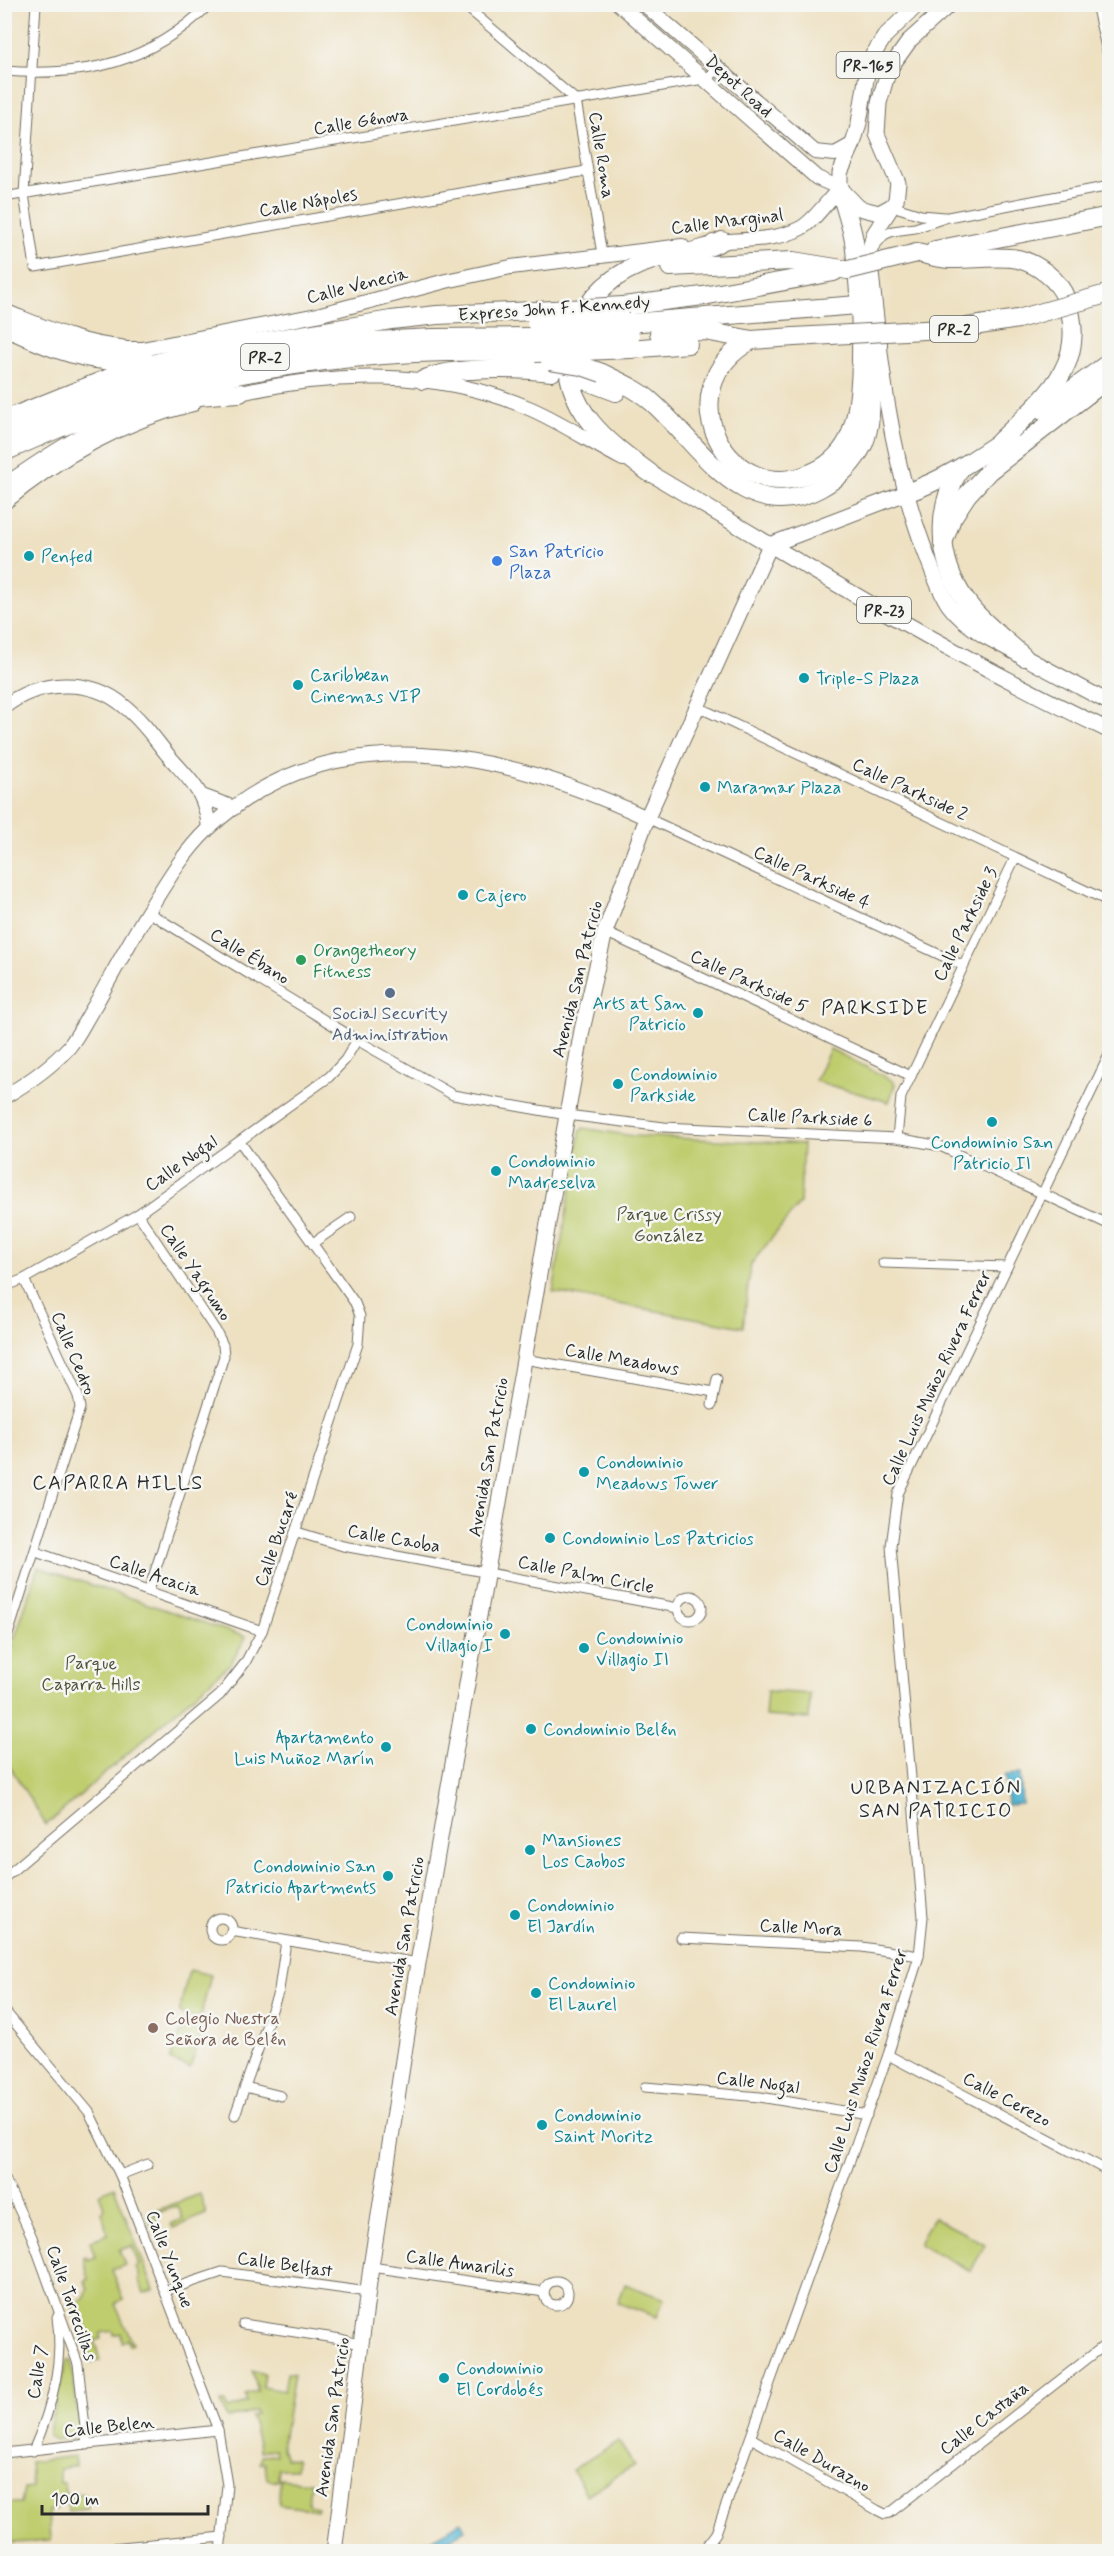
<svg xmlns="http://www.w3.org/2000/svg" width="1114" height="2556" font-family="Mynerve,sans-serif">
<rect width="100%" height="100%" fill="#f6f6f2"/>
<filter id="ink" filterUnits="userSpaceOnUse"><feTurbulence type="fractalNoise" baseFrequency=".0167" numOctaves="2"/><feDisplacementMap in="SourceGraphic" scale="12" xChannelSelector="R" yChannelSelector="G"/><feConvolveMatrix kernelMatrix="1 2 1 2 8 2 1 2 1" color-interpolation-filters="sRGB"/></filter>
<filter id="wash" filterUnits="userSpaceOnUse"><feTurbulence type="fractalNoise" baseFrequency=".008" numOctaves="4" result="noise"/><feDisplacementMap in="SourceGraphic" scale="24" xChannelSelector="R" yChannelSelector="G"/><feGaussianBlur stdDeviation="1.35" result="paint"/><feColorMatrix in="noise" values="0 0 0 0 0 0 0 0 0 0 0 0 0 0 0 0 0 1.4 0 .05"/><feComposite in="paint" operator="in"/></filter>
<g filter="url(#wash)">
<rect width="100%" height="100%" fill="#eee1c2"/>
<!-- green -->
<g fill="#bfcd6e" stroke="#757c4c" stroke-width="1.5">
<polygon points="830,1049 890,1079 895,1084 889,1102 815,1081"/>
<polygon points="583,1128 633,1136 803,1144 800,1203 751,1264 743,1327 553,1292 580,1132"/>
<polygon points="38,1567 246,1637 231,1663 46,1825 4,1757 5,1668"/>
<polygon points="767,1691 810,1694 809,1719 765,1716"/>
<polygon points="189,1970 211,1975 200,2019 179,2013"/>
<polygon points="185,2022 204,2028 190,2068 170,2060"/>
<polygon points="114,2187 154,2290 144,2293 138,2279 140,2277 136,2267 139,2265 132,2246 119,2250 125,2265 112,2270 124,2300 115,2304 133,2344 130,2345 128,2340 122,2342 121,2333 114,2335 113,2331 101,2333 101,2339 95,2341 100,2361 91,2362 82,2328 71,2304 84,2299 88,2290 85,2281 89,2279 83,2257 86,2256 88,2260 95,2257 90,2241 107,2234 102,2211 105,2210 99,2194"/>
<polygon points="200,2194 206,2214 173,2228 171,2224 183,2219 178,2206 154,2214 159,2226 153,2229 147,2214"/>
<polygon points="933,2217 985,2244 971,2271 919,2244"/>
<polygon points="625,2284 664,2299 657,2317 618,2303"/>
<polygon points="67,2360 71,2361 80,2430 74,2438 55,2440 49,2435 49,2429"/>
<polygon points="252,2370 264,2374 262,2387 284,2391 287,2373 294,2374 282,2448 286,2458 296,2459 295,2469 278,2469 277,2478 279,2480 277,2481 267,2479 265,2463 260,2463 261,2455 276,2454 275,2449 260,2451 251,2416 256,2415 256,2411 227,2418 221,2403 226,2403 228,2409 247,2403 245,2395 258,2391"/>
<polygon points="618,2441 634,2465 587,2495 572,2470"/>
<polygon points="75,2456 76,2466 59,2469 59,2483 64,2483 65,2494 83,2494 87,2496 88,2509 68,2511 66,2501 56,2503 56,2510 48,2511 50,2541 12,2543 11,2529 5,2529 5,2503 21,2503 24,2489 32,2488 30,2462"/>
<polygon points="280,2479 310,2482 308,2505 318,2507 317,2510 279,2505"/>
</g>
<!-- water -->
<g fill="#54b6d3" stroke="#40707f" stroke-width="1.5">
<polygon points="1020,1774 1022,1804 1007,1805 1005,1775"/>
<polygon points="461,2522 465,2530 429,2550 425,2542"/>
</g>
</g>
<g filter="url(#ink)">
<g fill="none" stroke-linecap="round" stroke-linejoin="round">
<!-- street casing -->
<g stroke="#6f6b60" stroke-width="11">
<g id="street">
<polyline points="36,4 24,194 35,267 586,171"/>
<polyline points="463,4 576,100 602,254"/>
<polyline points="1096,4 1110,65"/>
<path d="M4 71C88 77 149 63 210 4"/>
<polyline points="4,197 704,79 719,70"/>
<polyline points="892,206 921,215 945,217"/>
<polyline points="873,248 884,235 893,231 915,228 948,217 1110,186"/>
<polyline points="696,706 1110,902"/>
<polyline points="647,818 964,966"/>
<polyline points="148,912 357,1040 453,1095 567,1115 664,1127 897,1138 940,1146 1110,1225"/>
<polyline points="605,932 911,1076"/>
<polyline points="897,1138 901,1097 1015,858"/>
<polyline points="138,1214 216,1331 223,1345 224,1356 149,1590"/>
<polyline points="313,1243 351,1217"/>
<polyline points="883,1263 1006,1267"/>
<polyline points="4,1287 24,1279 138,1214 329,1077 345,1060 357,1040"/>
<polyline points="524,1359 714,1392"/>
<polyline points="712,1405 717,1379"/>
<polyline points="297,1532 343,1546 678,1608"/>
<polyline points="36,1552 262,1631"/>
<circle cx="690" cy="1608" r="12"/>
<polyline points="4,1647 80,1408 78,1396 24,1279"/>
<polyline points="4,1878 220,1695 245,1663 262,1631 358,1344 360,1316 355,1303 240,1142"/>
<circle cx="221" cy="1929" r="11"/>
<polyline points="231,1931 418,1963"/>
<polyline points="681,1938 862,1947 919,1956"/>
<polyline points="4,2010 89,2112 120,2175 218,2430 227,2485 220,2552"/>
<polyline points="888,2055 1110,2172"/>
<polyline points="245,2087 281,2096"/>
<polyline points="645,2087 760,2097 867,2115"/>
<polyline points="235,2115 279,1990 286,1941"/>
<polyline points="120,2175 148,2164"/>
<polyline points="4,2177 32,2237 78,2364 87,2445"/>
<polyline points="371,2267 544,2292"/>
<circle cx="556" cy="2293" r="12"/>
<polyline points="165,2291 222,2272 368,2292"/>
<polyline points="243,2324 341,2339 361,2345"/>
<polyline points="751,2438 877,2510 885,2514 890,2513 1110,2341"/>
<path d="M33 2451C52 2408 64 2363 57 2317"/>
<polyline points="4,2453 218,2430"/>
<polyline points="72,2552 222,2537"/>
<polyline points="702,2552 716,2533 888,2055 919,1956 923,1917 891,1546 898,1494 1110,1053"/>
</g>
</g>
<!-- secondary casing -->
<g stroke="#6f6b60" stroke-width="16">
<g id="secondary">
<path d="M619 4 817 178 840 188C829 199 814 221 801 228 775 242 741 239 713 242"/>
<polyline points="644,4 815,152 835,154 853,144"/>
<polyline points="121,349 142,349 317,315 446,281 511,267 682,246"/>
<path d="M232 395C328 371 439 368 531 409 563 423 592 443 623 459"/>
<path d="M4 503C58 457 124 421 193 404"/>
<path d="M4 707C38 680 91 677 124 706 141 719 154 738 167 754 191 782 205 790 209 828"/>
<polyline points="202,796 234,808"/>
<path d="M4 1097C28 1083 50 1068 69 1047 79 1035 86 1019 95 1005 113 973 130 941 149 910 166 882 184 852 208 829 333 711 507 753 647 818"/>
</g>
</g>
<!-- primary casing -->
<g stroke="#6f6b60" stroke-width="17">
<g id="primary">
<path d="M950 4 910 40 890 68 885 82 879 103 877 134 898 183 896 200 874 234 869 252C879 353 889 456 925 551 932 569 938 589 949 605 958 618 971 626 983 635L1110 703"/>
<polyline points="892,206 879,213 859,208 840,188 840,173 853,144 859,123 869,61 885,36 918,4"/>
<path d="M650 473C800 563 951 655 1110 731"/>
<polyline points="334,2552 371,2267 418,1963 582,1030 605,932 647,818 770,545 906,493"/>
</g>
</g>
<!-- highway casing -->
<g stroke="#6f6b60" stroke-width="20">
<g id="highway">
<polyline points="935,250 1110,216"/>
<path d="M917 253C928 255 938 258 949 259 971 260 996 255 1018 259 1038 264 1059 280 1066 299 1091 365 1042 400 1000 441"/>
<polyline points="670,267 793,261 848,270"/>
<polyline points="623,306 703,296 834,272"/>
<path d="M4 313C42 328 80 346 121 349"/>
<path d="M580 319C598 283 630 264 668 256 689 252 704 251 722 241"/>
<polyline points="629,323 858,305"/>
<path d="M4 326C38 343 74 358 112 361 122 362 134 360 145 360"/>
<polyline points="659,333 705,331 752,340 794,337"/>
<path d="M752 340C663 388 729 510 811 473 826 467 840 455 848 440 869 395 860 291 854 241 851 223 844 206 840 188"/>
<polyline points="630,349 688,344"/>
<path d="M568 350C563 409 607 442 650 473"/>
<path d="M602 373C620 382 638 389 653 403 701 446 745 529 820 488 839 478 855 462 864 443 874 417 869 392 872 366 873 358 876 351 878 344"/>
<path d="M423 380C452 366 519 368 552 372"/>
<polyline points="584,380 616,392"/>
<polyline points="1043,411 1110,362"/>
<polyline points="4,420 129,370 194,353 391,320 437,315 535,311"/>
<polyline points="4,435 135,385 212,366 353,342 433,338 536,337"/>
<path d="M4 452C58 428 114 404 170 390 288 360 415 347 535 353"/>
<path d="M960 469C932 514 939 570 973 610 988 627 1008 642 1024 657"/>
<path d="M4 488C58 450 120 410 185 398 203 395 221 394 240 393"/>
<path d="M906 493C944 480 976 459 1009 436"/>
<polyline points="943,543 952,518 967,495 989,471 1110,377"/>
</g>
</g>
<!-- street -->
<use href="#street" stroke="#fff" stroke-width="9"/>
<!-- secondary -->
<use href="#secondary" stroke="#fff" stroke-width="14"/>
<!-- primary -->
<use href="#primary" stroke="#fff" stroke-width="15"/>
<!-- highway -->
<use href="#highway" stroke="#fff" stroke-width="18"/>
<!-- highway-bridge casing -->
<g stroke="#6f6b60" stroke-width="20" stroke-linecap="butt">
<g id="highway-bridge">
<polyline points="848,270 917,253"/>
<polyline points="535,311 623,306"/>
<polyline points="536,323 629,323"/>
<polyline points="536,337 630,335"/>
<polyline points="794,337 961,328 1018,319 1110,293"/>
<polyline points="535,353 630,349"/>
<polyline points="550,361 582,366 602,373"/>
</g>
</g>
<!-- highway-bridge -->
<use href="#highway-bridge" stroke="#fff" stroke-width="18"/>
</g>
</g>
<!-- markers -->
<g fill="#0f9aa8" stroke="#f6f6f2" stroke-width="2">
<circle cx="29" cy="556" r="6"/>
<circle cx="804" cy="678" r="6"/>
<circle cx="298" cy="685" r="6"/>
<circle cx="705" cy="787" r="6"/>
<circle cx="463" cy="895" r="6"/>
<circle cx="698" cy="1013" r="6"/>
<circle cx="618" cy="1084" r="6"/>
<circle cx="992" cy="1122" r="6"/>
<circle cx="496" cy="1171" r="6"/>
<circle cx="584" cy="1472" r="6"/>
<circle cx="550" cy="1538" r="6"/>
<circle cx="505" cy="1634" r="6"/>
<circle cx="584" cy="1648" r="6"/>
<circle cx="531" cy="1729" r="6"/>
<circle cx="386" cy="1747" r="6"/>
<circle cx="530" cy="1850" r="6"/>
<circle cx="388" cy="1876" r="6"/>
<circle cx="515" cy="1915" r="6"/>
<circle cx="536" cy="1993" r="6"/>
<circle cx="542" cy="2125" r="6"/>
<circle cx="444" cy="2378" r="6"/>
</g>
<circle fill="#3f7fe0" stroke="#f6f6f2" stroke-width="2" cx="497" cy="561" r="6"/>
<circle fill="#2e9e5b" stroke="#f6f6f2" stroke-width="2" cx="301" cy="960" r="6"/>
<circle fill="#5c6f8a" stroke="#f6f6f2" stroke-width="2" cx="390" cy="993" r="6"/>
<circle fill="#8d6e63" stroke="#f6f6f2" stroke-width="2" cx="153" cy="2028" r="6"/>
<g text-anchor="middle" stroke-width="5" stroke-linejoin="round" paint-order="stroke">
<!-- shield labels -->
<g fill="#f6f6f2" stroke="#686867" stroke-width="1.5">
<rect x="836.5" y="52" width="63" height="26" rx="4.5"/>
<rect x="930" y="316" width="48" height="26" rx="4.5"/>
<rect x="241" y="344" width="48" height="26" rx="4.5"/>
<rect x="857" y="597" width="54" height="26" rx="4.5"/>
</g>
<g font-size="16" font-weight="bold" fill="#2b2b2b">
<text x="868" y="71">PR-165</text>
<text x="954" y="335">PR-2</text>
<text x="265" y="363">PR-2</text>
<text x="884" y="616">PR-23</text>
</g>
<!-- street labels -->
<g font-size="18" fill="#2b2b2b" stroke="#f6f6f2">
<text transform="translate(739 86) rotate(42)" y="6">Depot Road</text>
<text transform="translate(361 121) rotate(-9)" y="6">Calle Génova</text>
<text transform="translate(602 155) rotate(81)" y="6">Calle Roma</text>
<text transform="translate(308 202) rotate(-10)" y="6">Calle Nápoles</text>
<text transform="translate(727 221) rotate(-7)" y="6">Calle Marginal</text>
<text transform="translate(357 285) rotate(-14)" y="6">Calle Venecia</text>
<text transform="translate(554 308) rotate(-4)" y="6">Expreso John F. Kennedy</text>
<text transform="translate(910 789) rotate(25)" y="6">Calle Parkside 2</text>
<text transform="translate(812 877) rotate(25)" y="6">Calle Parkside 4</text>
<text transform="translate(965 924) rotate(-64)" y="6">Calle Parkside 3</text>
<text transform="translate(250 956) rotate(32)" y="6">Calle Ébano</text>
<text transform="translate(577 979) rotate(-76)" y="6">Avenida San Patricio</text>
<text transform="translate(749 981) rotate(25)" y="6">Calle Parkside 5</text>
<text transform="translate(810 1117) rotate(3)" y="6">Calle Parkside 6</text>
<text transform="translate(181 1163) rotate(-35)" y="6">Calle Nogal</text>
<text transform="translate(196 1272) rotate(56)" y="6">Calle Yagrumo</text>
<text transform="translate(74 1353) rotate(67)" y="6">Calle Cedro</text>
<text transform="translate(622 1359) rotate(10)" y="6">Calle Meadows</text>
<text transform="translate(936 1378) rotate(-65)" y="6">Calle Luis Muñoz Rivera Ferrer</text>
<text transform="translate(488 1457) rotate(-80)" y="6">Avenida San Patricio</text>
<text transform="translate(394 1538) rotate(10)" y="6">Calle Caoba</text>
<text transform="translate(276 1539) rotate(-71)" y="6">Calle Bucaré</text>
<text transform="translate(586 1574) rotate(11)" y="6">Calle Palm Circle</text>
<text transform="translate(155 1575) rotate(19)" y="6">Calle Acacia</text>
<text transform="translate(801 1927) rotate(3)" y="6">Calle Mora</text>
<text transform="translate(404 1936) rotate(-80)" y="6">Avenida San Patricio</text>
<text transform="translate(865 2061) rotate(-72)" y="6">Calle Luis Muñoz Rivera Ferrer</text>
<text transform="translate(758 2082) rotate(7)" y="6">Calle Nogal</text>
<text transform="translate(1007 2099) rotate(28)" y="6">Calle Cerezo</text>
<text transform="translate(170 2259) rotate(69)" y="6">Calle Yunque</text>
<text transform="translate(460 2263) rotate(8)" y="6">Calle Amarilis</text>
<text transform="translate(285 2264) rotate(8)" y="6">Calle Belfast</text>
<text transform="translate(72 2303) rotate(71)" y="6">Calle Torrecillas</text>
<text transform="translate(37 2372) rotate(-81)" y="6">Calle 7</text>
<text transform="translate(332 2417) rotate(-82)" y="6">Avenida San Patricio</text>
<text transform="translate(984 2418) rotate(-38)" y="6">Calle Castaña</text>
<text transform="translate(109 2426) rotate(-6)" y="6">Calle Belen</text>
<text transform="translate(822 2460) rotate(30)" y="6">Calle Durazno</text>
</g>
<!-- shop labels -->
<g font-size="18" fill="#366cbe" stroke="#f6f6f2" text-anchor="start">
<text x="509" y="557">San Patricio<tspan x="509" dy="21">Plaza</tspan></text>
</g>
<!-- culture labels -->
<g font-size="18" fill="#0d838f" stroke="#f6f6f2" text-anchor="start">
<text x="41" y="562">Penfed</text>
<text x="310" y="681">Caribbean<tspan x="310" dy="21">Cinemas VIP</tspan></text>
<text x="816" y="684">Triple-S Plaza</text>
<text x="717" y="793">Maramar Plaza</text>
<text x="475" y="901">Cajero</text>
<text x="686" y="1009" text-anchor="end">Arts at San<tspan x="686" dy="21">Patricio</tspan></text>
<text x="630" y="1080">Condominio<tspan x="630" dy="21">Parkside</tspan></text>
<text x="992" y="1148" text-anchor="middle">Condominio San<tspan x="992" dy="21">Patricio II</tspan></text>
<text x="508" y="1167">Condominio<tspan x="508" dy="21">Madreselva</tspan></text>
<text x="596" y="1468">Condominio<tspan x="596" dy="21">Meadows Tower</tspan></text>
<text x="562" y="1544">Condominio Los Patricios</text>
<text x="493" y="1630" text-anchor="end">Condominio<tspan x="493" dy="21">Villagio I</tspan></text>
<text x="596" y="1644">Condominio<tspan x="596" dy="21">Villagio II</tspan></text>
<text x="543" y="1735">Condominio Belén</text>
<text x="374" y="1743" text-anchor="end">Apartamento<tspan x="374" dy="21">Luis Muñoz Marín</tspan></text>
<text x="542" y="1846">Mansiones<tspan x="542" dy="21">Los Caobos</tspan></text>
<text x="376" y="1872" text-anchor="end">Condominio San<tspan x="376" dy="21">Patricio Apartments</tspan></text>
<text x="527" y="1911">Condominio<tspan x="527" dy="21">El Jardín</tspan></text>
<text x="548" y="1989">Condominio<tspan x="548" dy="21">El Laurel</tspan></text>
<text x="554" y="2121">Condominio<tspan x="554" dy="21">Saint Moritz</tspan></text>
<text x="456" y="2374">Condominio<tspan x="456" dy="21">El Cordobés</tspan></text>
</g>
<!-- leisure labels -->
<g font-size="18" fill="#27864d" stroke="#f6f6f2" text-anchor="start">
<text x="313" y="956">Orangetheory<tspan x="313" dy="21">Fitness</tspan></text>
</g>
<!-- service labels -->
<g font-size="18" fill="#4e5e75" stroke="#f6f6f2">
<text x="390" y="1019">Social Security<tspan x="390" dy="21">Administration</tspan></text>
</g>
<!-- park labels -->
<g font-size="18" fill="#50543c" stroke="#f6f6f2">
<text x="669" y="1220">Parque Crissy<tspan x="669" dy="21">González</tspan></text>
<text x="91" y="1669">Parque<tspan x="91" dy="21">Caparra Hills</tspan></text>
</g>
<!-- education labels -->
<g font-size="18" fill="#785e54" stroke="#f6f6f2" text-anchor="start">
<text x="165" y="2024">Colegio Nuestra<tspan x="165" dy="21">Señora de Belén</tspan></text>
</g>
<!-- neighbourhood labels -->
<g font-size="20" letter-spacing="1.5" fill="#2b2b2b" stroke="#f6f6f2">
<text x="875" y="1014">PARKSIDE</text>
<text x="118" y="1489">CAPARRA HILLS</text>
<text x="936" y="1794">URBANIZACIÓN<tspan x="936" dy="23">SAN PATRICIO</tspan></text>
</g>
</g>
<!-- margin -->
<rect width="1114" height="2556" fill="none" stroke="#f6f6f2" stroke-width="24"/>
<!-- scale -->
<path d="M42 2505v9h166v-9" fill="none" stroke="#2b2b2b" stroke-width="3"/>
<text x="51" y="2505" font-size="18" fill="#2b2b2b" stroke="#f6f6f2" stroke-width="4.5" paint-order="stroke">100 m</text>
</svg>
